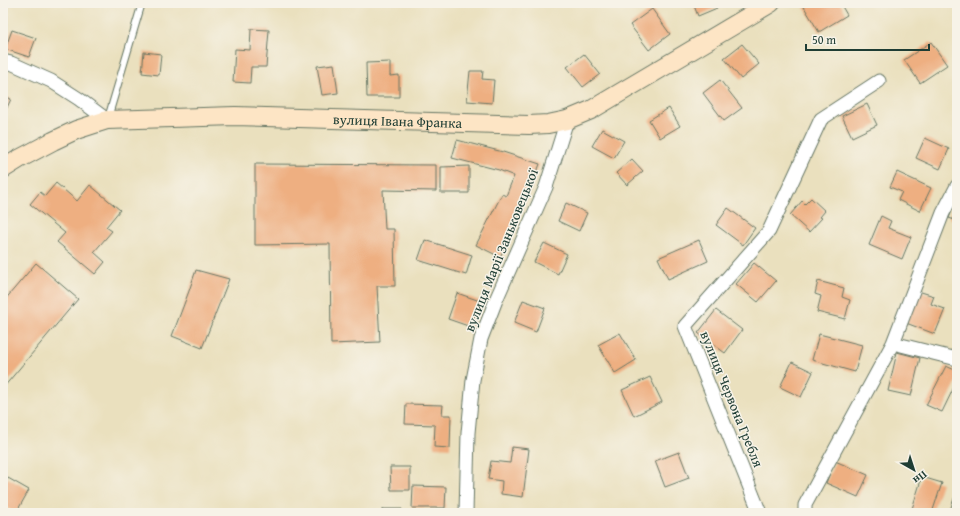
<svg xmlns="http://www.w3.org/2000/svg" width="960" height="516" viewBox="0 0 960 516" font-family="'Gentium Book Plus',serif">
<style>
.building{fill:#eeaf81}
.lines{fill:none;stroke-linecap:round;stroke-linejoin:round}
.service-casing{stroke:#667664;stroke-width:8}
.minor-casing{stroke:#667664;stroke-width:15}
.secondary-casing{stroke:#667664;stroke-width:20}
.service{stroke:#fff;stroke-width:6}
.minor{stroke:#fff;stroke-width:13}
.secondary{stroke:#fde5c5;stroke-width:18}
.labels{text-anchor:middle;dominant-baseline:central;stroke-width:3;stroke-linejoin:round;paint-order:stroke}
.street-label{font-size:14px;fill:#1f3d34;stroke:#f7f3e8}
</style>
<rect width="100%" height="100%" fill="#f7f3e8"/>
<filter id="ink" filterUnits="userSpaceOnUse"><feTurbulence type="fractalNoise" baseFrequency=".025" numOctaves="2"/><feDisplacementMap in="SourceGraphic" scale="8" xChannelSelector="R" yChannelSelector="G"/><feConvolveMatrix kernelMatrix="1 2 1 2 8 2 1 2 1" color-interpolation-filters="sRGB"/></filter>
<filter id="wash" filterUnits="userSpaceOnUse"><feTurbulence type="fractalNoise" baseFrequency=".012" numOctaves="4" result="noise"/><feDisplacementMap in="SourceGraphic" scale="16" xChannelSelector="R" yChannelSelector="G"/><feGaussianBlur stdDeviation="0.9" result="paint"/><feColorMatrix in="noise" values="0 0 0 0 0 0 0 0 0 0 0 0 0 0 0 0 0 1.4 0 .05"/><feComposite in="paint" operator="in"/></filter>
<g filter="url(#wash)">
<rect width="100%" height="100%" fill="#eae0be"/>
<g id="blocks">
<path class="building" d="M 693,3 L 716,3 L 717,8 L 698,16 Z
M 809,3 L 840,3 L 847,15 L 819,32 L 804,7 Z
M 652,9 L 670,34 L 649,50 L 630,25 Z
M 251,29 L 269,30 L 266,67 L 251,67 L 250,83 L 233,82 L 235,49 L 250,50 Z
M 12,30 L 36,38 L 29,57 L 5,49 Z
M 931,42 L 947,65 L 920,83 L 904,60 Z
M 742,44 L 759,64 L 741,79 L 724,58 Z
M 144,52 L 161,54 L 159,75 L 142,73 Z
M 584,54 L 600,74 L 583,87 L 567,67 Z
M 390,62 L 390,76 L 399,75 L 399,97 L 367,97 L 366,63 Z
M 334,64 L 338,93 L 322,95 L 317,66 Z
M 470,71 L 483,71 L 482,79 L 494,80 L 492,103 L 467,101 Z
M 720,80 L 742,108 L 724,121 L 703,93 Z
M 3,95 L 11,99 L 3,116 Z
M 867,104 L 877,125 L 852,137 L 842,116 Z
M 669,108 L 680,126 L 660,138 L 649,120 Z
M 602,129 L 624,141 L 614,158 L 592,146 Z
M 925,138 L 949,149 L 940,169 L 916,158 Z
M 457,140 L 503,152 L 540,164 L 525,203 L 500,257 L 476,245 L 502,194 L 506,196 L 514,176 L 499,170 L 452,158 Z
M 632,159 L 643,171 L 627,185 L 616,173 Z
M 255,164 L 436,165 L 436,191 L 383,190 L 385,229 L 394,229 L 395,286 L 377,286 L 380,342 L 331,344 L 330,244 L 255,245 Z
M 469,166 L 469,193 L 441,193 L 441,167 Z
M 897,172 L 931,188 L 920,211 L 898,200 L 902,192 L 890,187 Z
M 56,183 L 77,201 L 90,185 L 120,210 L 106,227 L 112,231 L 94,252 L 105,262 L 95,274 L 57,242 L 65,233 L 30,204 L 40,192 L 45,196 Z
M 811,198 L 825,211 L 820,217 L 822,218 L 809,232 L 790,215 L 802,201 L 805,204 Z
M 957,199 L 957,221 L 949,218 Z
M 566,203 L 587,213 L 579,231 L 558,221 Z
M 728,208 L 755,228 L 743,245 L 716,225 Z
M 881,216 L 891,221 L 888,228 L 911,237 L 902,259 L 869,245 Z
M 425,240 L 472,255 L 466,275 L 418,260 Z
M 699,240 L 708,261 L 668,279 L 658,258 Z
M 544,243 L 567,254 L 558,274 L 534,262 Z
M 36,263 L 78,299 L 3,388 L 3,302 Z
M 754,263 L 776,281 L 758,302 L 736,284 Z
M 196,270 L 229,279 L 202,348 L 172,336 L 189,291 Z
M 818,281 L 844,288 L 842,297 L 850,300 L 845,319 L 817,312 L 821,296 L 815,294 Z
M 918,291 L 934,296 L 931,304 L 945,309 L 935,334 L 906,323 Z
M 457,293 L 480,301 L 471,327 L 448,319 Z
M 523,300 L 545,308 L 536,332 L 514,323 Z
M 716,310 L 742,330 L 725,353 L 698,333 Z
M 620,333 L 636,360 L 615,373 L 598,345 Z
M 819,334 L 862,345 L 855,372 L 812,360 Z
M 897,352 L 920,358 L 911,396 L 888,391 Z
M 792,362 L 813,372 L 801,397 L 780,387 Z
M 946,366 L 957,371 L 957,381 L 942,412 L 926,405 Z
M 650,377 L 662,402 L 634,416 L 622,390 Z
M 406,404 L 443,405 L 442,415 L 451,415 L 450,448 L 434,447 L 435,425 L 405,424 Z
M 512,447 L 529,449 L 523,497 L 501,494 L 502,481 L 488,479 L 491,461 L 510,463 Z
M 679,452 L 689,478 L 665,487 L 655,461 Z
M 835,461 L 868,475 L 858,497 L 826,483 Z
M 390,467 L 410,467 L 410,490 L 391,490 Z
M 922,477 L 942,483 L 932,513 L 915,513 L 911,512 Z
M 8,478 L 29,490 L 16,513 L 3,506 L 3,485 Z
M 413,486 L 446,487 L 445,508 L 412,508 Z
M 957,490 L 957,513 L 949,513 Z
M 383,509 L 402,509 L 402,513 L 383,513 Z"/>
</g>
</g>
<g filter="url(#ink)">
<use href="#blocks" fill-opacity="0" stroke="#667664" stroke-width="1"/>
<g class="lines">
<g class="service-casing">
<path id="service" d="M 108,118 L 142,3"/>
</g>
<g class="minor-casing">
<path id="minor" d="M 3,61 L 11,63 L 51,81 L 79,99 L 107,120
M 893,343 L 957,359
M 466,513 L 468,433 L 473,380 L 481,339 L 496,300 L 546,187 L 567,120
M 760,513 L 685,326 L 769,231 L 821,119 L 879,81
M 805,513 L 805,505 L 893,343 L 943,213 L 957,186"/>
</g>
<g class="secondary-casing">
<g id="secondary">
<path id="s1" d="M 3,169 L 19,159 L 53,141 L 76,130 L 107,120 L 235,116 L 529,125 L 548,124 L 567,120 L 591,110 L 771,3"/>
</g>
</g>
<use href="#service" class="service"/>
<use href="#minor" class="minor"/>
<use href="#secondary" class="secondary"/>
</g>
</g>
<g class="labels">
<g class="street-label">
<text stroke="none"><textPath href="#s1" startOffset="406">вулиця Івана Франка</textPath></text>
<text transform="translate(501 250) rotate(-68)">вулиця Марії Заньковецької</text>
<text transform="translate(732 399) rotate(68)">вулиця Червона Гребля</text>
</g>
</g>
<rect width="960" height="516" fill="none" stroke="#f7f3e8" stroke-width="16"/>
<g transform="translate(914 470) rotate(141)" stroke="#f7f3e8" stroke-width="3" paint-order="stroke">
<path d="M0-3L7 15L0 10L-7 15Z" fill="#1f3d34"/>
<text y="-6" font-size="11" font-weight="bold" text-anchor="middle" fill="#1f3d34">Пн</text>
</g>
<path d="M806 44v6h123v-6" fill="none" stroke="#1f3d34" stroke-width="2"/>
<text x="812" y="44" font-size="12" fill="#1f3d34" stroke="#f7f3e8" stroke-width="3" paint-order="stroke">50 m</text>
</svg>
